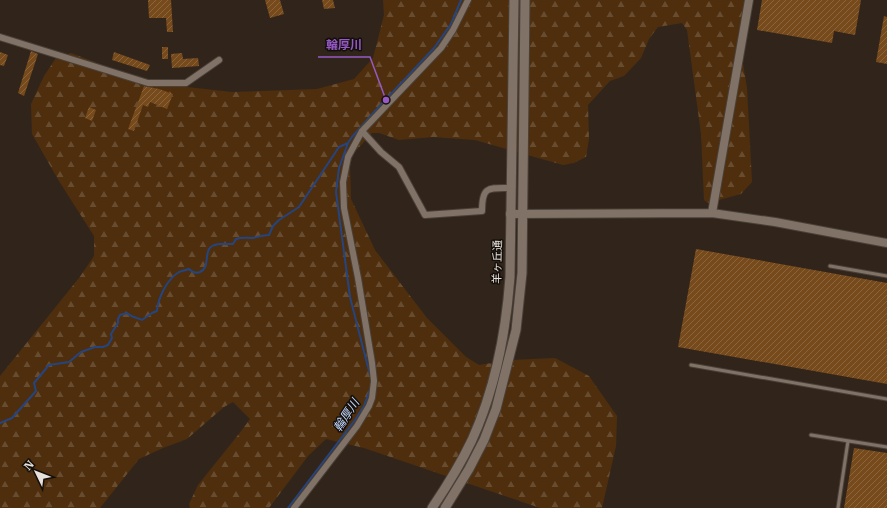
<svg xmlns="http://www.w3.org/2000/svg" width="887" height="508" viewBox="0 0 887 508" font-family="'IBM Plex Serif','Noto Sans JP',serif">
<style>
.forest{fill:url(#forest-firs)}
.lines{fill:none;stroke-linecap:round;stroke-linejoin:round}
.stream{stroke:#244581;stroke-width:2}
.building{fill:url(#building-hatch)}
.service-casing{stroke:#4a4038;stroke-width:5}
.minor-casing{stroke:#4a4038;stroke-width:8}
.tertiary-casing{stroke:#4a4038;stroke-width:10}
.secondary-casing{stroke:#4a4038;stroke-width:11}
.service{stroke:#807266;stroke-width:3}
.minor{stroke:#807266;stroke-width:6}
.tertiary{stroke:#807266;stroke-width:8}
.secondary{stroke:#807266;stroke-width:9}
.labels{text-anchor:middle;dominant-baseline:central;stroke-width:3;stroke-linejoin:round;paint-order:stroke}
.street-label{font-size:11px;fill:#e8e0da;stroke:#140f0b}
.water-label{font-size:12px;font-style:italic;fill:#c4d9fd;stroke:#140f0b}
.leader{fill:none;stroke:#9659c6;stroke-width:1.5}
.callout-dot{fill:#9659c6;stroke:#140f0b;stroke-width:1.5}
.callout-label{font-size:12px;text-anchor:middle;font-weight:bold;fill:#9659c6;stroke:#140f0b;stroke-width:3;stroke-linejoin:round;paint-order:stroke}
</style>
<defs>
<pattern id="forest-firs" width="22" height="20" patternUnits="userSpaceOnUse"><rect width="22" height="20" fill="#4e2e0c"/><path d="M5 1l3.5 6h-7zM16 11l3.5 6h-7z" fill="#684c2f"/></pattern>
<pattern id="building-hatch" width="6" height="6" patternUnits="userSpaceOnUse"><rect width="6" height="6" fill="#774a1c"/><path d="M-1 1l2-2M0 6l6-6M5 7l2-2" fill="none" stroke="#8a643c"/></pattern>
</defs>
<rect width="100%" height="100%" fill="#31251b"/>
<path class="forest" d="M 383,0 L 750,0 L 750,3 L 738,33 L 747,88 L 752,182 L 741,194 L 708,203 L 704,200 L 701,134 L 687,30 L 682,23 L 658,27 L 649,39 L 641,58 L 624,76 L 610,81 L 588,105 L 589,139 L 586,157 L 574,163 L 563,165 L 475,140 L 433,137 L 399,140 L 379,133 L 372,133 L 353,154 L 350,166 L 351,199 L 375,250 L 427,318 L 466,357 L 479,365 L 512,360 L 555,358 L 589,376 L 617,416 L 616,446 L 602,508 L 540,508 L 364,448 L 326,439 L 308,456 L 269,508 L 190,508 L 189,504 L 198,485 L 242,430 L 250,419 L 233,402 L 224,407 L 187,439 L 163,448 L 139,459 L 100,508 L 0,508 L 0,376 L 79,278 L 94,256 L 94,236 L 59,181 L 32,134 L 31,104 L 44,76 L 56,58 L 71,53 L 131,76 L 169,85 L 232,92 L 317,89 L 354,79 L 373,58 L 384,15 Z"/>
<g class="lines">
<path class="stream" d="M 370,375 L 350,297 L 336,192 L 339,168 L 348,143 L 352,137 L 375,111 L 434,48 L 451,24 L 461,0
M 0,423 L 12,418 L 36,391 L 34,383 L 49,365 L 69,362 L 81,352 L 95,347 L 103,347 L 108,345 L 112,338 L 111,334 L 118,323 L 118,319 L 120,315 L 127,313 C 132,318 137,317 142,320 L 152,313 L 157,311 C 158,298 167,279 179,272 C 182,271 186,270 189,269 C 192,272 195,274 200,272 C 209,268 205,257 209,249 C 213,242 226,244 233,244 L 236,239 C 242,237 246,238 253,238 C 258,237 263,235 269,235 L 273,226 L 279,220 L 299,207 L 339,147 L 348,143
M 288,508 L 355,420 L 364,406 L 370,389"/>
</g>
<path class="building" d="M 148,0 L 171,0 L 173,32 L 167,32 L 166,18 L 149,18 Z
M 265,0 L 280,0 L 284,14 L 270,18 Z
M 322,0 L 333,0 L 335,8 L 324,9 Z
M 762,0 L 861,0 L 855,35 L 834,31 L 832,43 L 757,30 Z
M 884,16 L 887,17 L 887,64 L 876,62 Z
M 162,47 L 168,47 L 168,59 L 162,59 Z
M 31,51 L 38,54 L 24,96 L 18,93 Z
M 0,52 L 8,55 L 4,66 L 0,65 Z
M 114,52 L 150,65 L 147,71 L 112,60 Z
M 182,53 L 183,59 L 198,58 L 199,66 L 172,68 L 171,54 Z
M 144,86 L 159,89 L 173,94 L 167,109 L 150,102 L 148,107 L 143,105 L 134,131 L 128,129 Z
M 89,107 L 96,110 L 92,121 L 85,118 Z
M 696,249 L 887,283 L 887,384 L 678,347 Z
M 854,448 L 887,453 L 887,508 L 844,508 Z"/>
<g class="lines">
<g class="service-casing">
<path id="service" d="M 830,266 L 887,276
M 691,365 L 887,399
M 811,435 L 887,447
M 838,508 L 848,441"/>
</g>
<g class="minor-casing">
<path id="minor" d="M 0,37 L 148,83 L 186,83 L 219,60
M 362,131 L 381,152 L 399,167 L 425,215 L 482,211 C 482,186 488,188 510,188
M 294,508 L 357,426 L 369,406 L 372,398 L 374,381 L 372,363 L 358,278 L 344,208 L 343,182 L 348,157 L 362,131 L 441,48 L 453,30 L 468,0"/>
</g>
<g class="tertiary-casing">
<path id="tertiary" d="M 712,213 L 749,0
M 510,214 L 712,213 L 775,222 L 887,243"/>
</g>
<g class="secondary-casing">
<path id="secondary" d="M 432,508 C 447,486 461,463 472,440 C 495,389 506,332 510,277 L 514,0
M 445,508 L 469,469 L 484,440 L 496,409 L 516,330 L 522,273 L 525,0"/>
</g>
<use href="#service" class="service"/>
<use href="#minor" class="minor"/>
<use href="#tertiary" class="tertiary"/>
<use href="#secondary" class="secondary"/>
</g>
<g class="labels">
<g class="street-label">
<text transform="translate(497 262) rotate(-89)">羊ヶ丘通</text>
</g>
<g class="water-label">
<text transform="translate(346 415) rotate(-57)">輪厚川</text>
</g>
</g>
<path class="leader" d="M386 100L370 57H318"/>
<circle class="callout-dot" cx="386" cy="100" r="4"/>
<g class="callout-label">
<text x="344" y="49">輪厚川</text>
</g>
<g transform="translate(36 472) rotate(313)" stroke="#140f0b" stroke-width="3" paint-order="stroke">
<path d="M0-3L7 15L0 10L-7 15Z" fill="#e8e0da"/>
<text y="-6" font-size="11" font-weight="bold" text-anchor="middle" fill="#e8e0da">N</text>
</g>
</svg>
